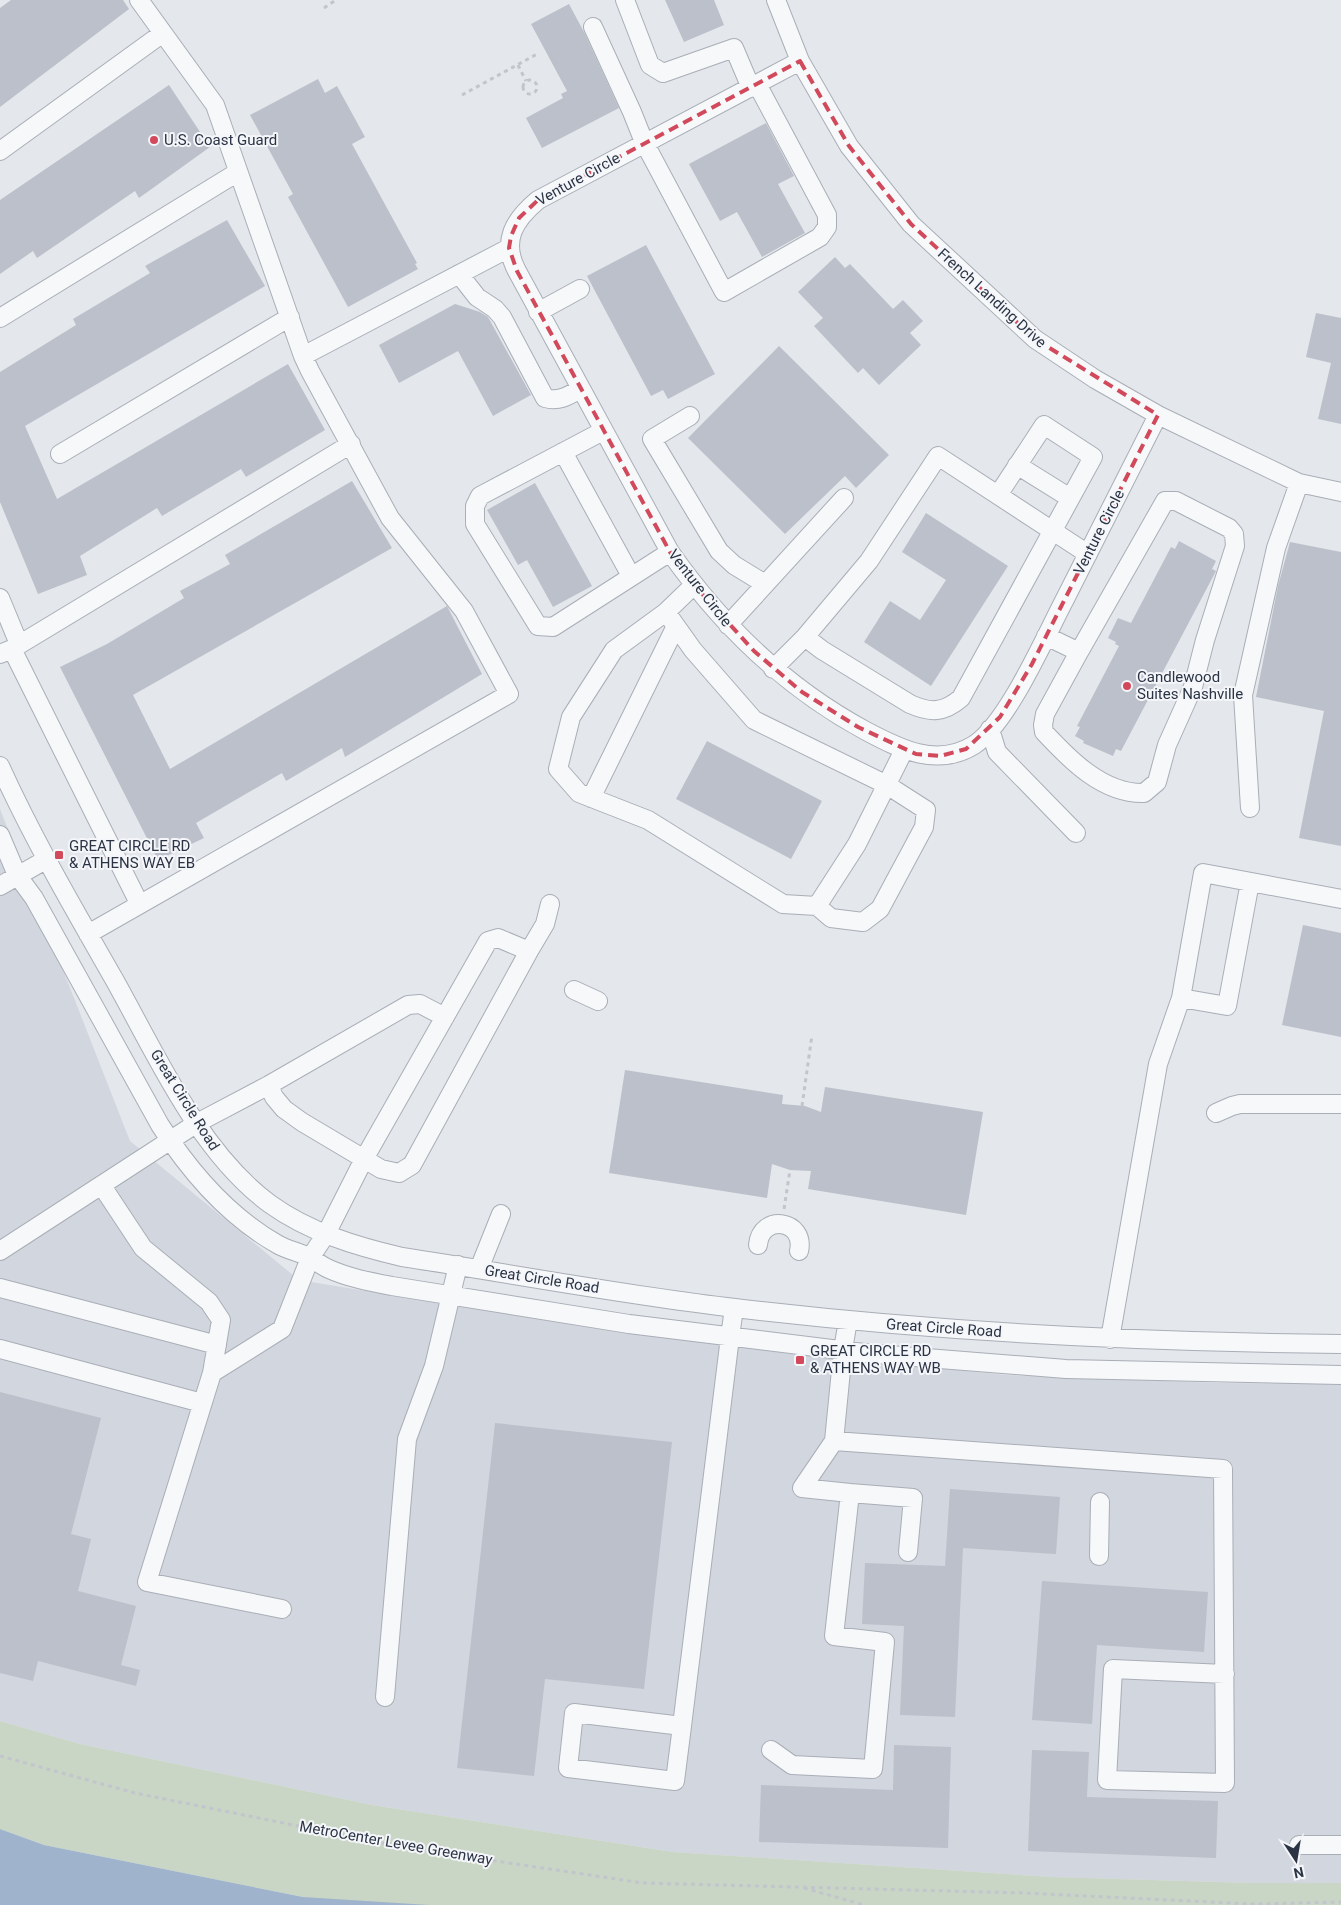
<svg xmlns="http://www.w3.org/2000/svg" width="1341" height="1905" viewBox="0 0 1341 1905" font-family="Roboto,sans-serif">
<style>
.built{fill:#d2d6de}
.green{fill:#c9d6c5}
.water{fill:#9fb4cc}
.building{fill:#bbc0ca}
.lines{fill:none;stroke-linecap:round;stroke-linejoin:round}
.minor-casing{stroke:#a9aeb7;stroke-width:20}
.path{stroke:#c2c5cb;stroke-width:3;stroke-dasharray:4 4;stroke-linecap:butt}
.minor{stroke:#f7f8fa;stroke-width:18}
.marked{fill:none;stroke:#d1495b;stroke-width:4;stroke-dasharray:10 6;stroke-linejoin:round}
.poi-dot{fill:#d1495b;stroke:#f4f6f9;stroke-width:2}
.labels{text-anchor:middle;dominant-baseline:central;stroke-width:4;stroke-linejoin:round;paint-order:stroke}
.poi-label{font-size:15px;fill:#2b3445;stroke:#f4f6f9;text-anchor:start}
.street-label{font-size:15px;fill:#2b3445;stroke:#f4f6f9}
</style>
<rect width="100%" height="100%" fill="#e4e7ec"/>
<path class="built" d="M 0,809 L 130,1141 L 299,1280 L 550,1321 L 791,1354 L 1006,1375 L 1219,1383 L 1341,1384 L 1341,1883 L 1252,1883 L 1052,1877 L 673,1852 L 372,1805 L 80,1744 L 0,1721 Z"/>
<path class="green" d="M 0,1721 L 80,1744 L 372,1805 L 673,1852 L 1052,1877 L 1252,1883 L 1341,1883 L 1341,1905 L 361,1905 L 303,1897 L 44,1845 L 0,1829 Z"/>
<path class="water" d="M 0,1829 L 44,1845 L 303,1897 L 429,1905 L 0,1905 Z"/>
<path class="building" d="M 11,0 L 123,0 L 129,9 L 0,107 L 0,8 Z
M 665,0 L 714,0 L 724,25 L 684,42 Z
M 569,4 L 585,34 L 619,108 L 542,148 L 526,118 L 563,98 L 561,94 L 567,91 L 531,24 Z
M 318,79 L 325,93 L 337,86 L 365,137 L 352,144 L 417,263 L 415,264 L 418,269 L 348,307 L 288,197 L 293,194 L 250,115 Z
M 169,85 L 210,147 L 139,198 L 135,191 L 37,258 L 33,251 L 0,274 L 0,200 Z
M 766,123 L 794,176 L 778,184 L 805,233 L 762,257 L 737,212 L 720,221 L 689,164 Z
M 227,220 L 265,286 L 25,426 L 57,499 L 288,364 L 325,430 L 246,477 L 241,469 L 162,516 L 157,508 L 80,556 L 87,575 L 38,594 L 0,502 L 0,372 L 76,325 L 73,319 L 150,273 L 145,266 Z
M 646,245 L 715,374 L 668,399 L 663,390 L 651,396 L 587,276 Z
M 835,257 L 845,268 L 850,264 L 893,309 L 903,300 L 923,321 L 910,333 L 921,345 L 879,385 L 863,368 L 858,373 L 814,326 L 823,318 L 798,292 Z
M 455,304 L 480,312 L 488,317 L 531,395 L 493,416 L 458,351 L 399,383 L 379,345 Z
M 1316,313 L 1341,318 L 1341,424 L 1318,419 L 1331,363 L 1306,357 Z
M 779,346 L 889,455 L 856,488 L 845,476 L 785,534 L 688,438 Z
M 352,481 L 392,548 L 133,695 L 170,769 L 447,606 L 482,674 L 345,757 L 342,748 L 286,781 L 282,773 L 196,823 L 204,838 L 158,860 L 60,667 L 107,644 L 184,598 L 180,591 L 230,564 L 225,555 Z
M 535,483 L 592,586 L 553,607 L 527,560 L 518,565 L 487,510 Z
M 926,513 L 1008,566 L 931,686 L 864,642 L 890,601 L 920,620 L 946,580 L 902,552 Z
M 1179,541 L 1216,561 L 1212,569 L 1216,571 L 1121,751 L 1116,749 L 1113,756 L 1083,743 L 1084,741 L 1075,736 L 1080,727 L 1077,726 L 1119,646 L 1115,644 L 1116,642 L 1108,638 L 1118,618 L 1131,623 L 1171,547 L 1175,549 Z
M 1290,542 L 1341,552 L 1341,846 L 1299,838 L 1324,711 L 1256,697 L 1278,586 Z
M 707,741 L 822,801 L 791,859 L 676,799 Z
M 1303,925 L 1341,933 L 1341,1037 L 1282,1025 Z
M 625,1070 L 783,1095 L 782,1104 L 805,1106 L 821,1112 L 825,1087 L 983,1112 L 966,1215 L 808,1189 L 811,1171 L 790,1170 L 772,1164 L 767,1198 L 609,1173 Z
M 0,1392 L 101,1418 L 71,1534 L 91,1539 L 78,1591 L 136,1606 L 121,1665 L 140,1670 L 136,1686 L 38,1661 L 33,1681 L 0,1673 Z
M 495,1423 L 672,1442 L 644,1689 L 545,1679 L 534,1776 L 457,1768 Z
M 950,1489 L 1060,1497 L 1056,1554 L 963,1548 L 955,1717 L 900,1715 L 904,1626 L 862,1624 L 865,1563 L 945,1566 Z
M 1042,1581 L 1208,1592 L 1204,1652 L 1097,1645 L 1092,1724 L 1032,1720 Z
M 894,1745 L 951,1747 L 948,1848 L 759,1842 L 761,1785 L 893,1790 Z
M 1032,1750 L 1089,1752 L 1087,1797 L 1218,1801 L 1216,1858 L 1028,1851 Z"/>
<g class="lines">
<g class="minor-casing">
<path id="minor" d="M 139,0 L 215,105 L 303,356 L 509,248
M 625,0 L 650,65 L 663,73 L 734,48 L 751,88
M 776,0 L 800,61 L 849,146 L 911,224 L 1035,339 L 1095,379 L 1158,415 L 1299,483 L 1341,492
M 593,27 L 632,112 L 644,142 L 724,292 L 820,237 L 827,227 L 827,215 L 757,84
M 800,61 L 538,200 C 514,220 501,241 517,271 L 670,552 C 722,626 786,688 866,731 C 900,749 937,768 974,745 C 1008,723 1045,637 1065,599 C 1096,538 1127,476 1158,415
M 0,151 L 163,33
M 459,274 L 477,297 L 495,309 L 502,317 L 545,398 C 559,402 568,396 580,389
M 538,312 L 580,289
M 0,318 L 238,172
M 690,416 L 652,439 L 719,551 L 734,565 L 765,584
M 603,431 L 480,496 L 475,506 L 475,524 L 538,626 L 553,627 L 670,552
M 563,452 L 631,576
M 60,454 L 290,317
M 1017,465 L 1070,498
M 694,585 L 666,612 L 614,650 L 571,717 L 558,769 L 579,793 L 648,820 L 783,904 L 817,906 L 857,844 L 904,750
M 0,598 L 19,644
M 666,612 L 693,650 L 754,720 L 887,785 L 926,810 L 924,827 L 880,909 L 863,922 L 831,918 L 817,906
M 728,625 L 844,498
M 1046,636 L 1079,652 L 1165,501 L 1176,501 L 1229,528 L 1234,534 L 1235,546 L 1205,640 L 1193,687 L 1167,745 L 1157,782 L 1144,793 C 1103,794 1070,760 1044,732 L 1043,725 L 1045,714 L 1079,652
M 805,637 L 822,650 L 910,704 C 930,713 944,713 961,698 L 1093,457 L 1044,425 L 998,495
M 12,649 L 351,444
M 0,654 L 12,649 L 139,903
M 773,669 L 805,637 L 869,561 L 938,456 L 1088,554
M 990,729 L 997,752 L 1076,833
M 0,766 C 33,839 74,909 114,979 C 156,1054 199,1152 270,1204 C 309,1232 355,1246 402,1257 C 513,1274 623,1295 735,1308 C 936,1332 1138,1342 1341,1344
M 591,798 L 676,626
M 1250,808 L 1243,695 L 1276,548 L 1299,483
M 0,835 L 17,875 L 34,898 L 160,1125 C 190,1172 228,1216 277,1244 C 287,1250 299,1252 309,1257 C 316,1261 322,1266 329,1269 C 349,1278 371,1282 392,1286 L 629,1324 L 864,1353 L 1066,1369 L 1341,1375
M 0,886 L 47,859
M 88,934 L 509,694 L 464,611 L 390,518 L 310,371 L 303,356
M 529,951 L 545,924 L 550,904
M 574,990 L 598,1001
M 1181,998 L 1227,1006 L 1250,882
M 1216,1113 L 1232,1106 L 1240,1104 L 1341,1104
M 102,1186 L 143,1248 L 209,1302 L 221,1320 L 212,1373 L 147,1582 L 282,1609
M 758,1245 C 761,1213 806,1220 799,1251
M 0,1251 L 197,1123 L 269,1085
M 479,1269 L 501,1214
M 0,1288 L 217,1345
M 848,1320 L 843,1350 L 834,1441 L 1223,1469 L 1225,1783 L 1107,1780 L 1113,1669 L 1225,1674
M 1110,1339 L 1158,1064 L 1181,998 L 1203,873 L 1341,899
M 0,1349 L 202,1403
M 212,1373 L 282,1329 L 310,1258 L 326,1234 L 364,1159 L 488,941 L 498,938 L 529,951 L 412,1165 L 399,1173 L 381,1169 L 302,1122 L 284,1109 L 274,1097 L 269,1085 L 408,1005 L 420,1004 L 445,1017
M 834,1441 L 802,1488 L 850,1493
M 1099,1556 L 1100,1502
M 385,1697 L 407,1439 L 434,1366 L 458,1265
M 682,1726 L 574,1713 L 568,1768 L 675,1781 L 682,1726 L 730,1337 L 734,1308
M 771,1750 L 792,1765 L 873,1769 L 885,1642 L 834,1636 L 850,1493 L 913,1498 L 908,1552
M 1299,1845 L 1341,1845"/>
</g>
<path class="path" d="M 324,8 L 336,0
M 518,65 L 526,81
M523 87a7 7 0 1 1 14 0a7 7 0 1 1-14 0Z
M 462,95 L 539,53
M 802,1106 L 812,1035
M 784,1209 L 790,1170
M 0,1756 L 135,1793 L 402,1847 L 643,1883 L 1024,1893 L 1252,1904 L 1341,1902
M 804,1888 L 864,1905"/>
<use href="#minor" class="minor"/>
</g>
<path class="marked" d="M 800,61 L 849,146 L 911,224 L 1035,339 L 1158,415 L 1032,664 L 1000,717 L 966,749 L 940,756 L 916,754 L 858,727 L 802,692 L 754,651 L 694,585 L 670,552 L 517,271 L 509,248 L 511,236 L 519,218 L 538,200 Z"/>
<g class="poi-dot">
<circle cx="154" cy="140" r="5"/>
<circle cx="1127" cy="686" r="5"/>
<rect x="54" y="850" width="10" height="10" rx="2.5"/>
<rect x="795" y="1355" width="10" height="10" rx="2.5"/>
</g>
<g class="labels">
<g class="poi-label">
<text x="164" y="140">U.S. Coast Guard</text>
<text x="1137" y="677">Candlewood<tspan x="1137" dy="17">Suites Nashville</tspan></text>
<text x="69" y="846">GREAT CIRCLE RD<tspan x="69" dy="17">&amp; ATHENS WAY EB</tspan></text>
<text x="810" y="1351">GREAT CIRCLE RD<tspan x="810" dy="17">&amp; ATHENS WAY WB</tspan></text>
</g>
<g class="street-label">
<text transform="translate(578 179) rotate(-29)">Venture Circle</text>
<text transform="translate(992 298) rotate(42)">French Landing Drive</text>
<text transform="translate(1099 532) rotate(-63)">Venture Circle</text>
<text transform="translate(700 588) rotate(52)">Venture Circle</text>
<text transform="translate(185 1100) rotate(58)">Great Circle Road</text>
<text transform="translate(542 1279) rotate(9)">Great Circle Road</text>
<text transform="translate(944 1328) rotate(4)">Great Circle Road</text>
<text transform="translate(396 1843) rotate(10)">MetroCenter Levee Greenway</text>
</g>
</g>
<g transform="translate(1296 1860) rotate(168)" stroke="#f4f6f9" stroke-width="4" paint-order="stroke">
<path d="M0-4L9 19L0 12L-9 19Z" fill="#2b3445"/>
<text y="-8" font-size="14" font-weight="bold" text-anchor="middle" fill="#2b3445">N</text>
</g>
</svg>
